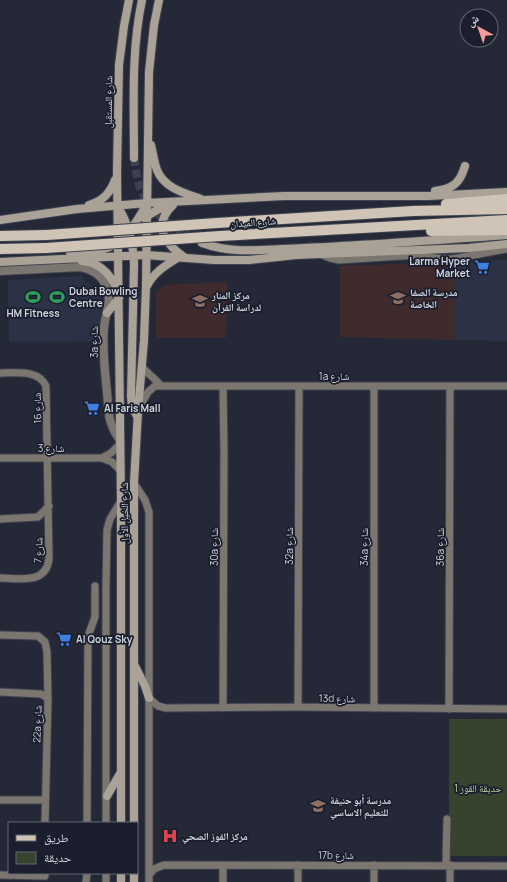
<svg xmlns="http://www.w3.org/2000/svg" width="507" height="882" viewBox="0 0 507 882" font-family="Manrope,'Noto Naskh Arabic',sans-serif">
<style>
.built{fill:#2c3246}
.education{fill:#3f2b2d}
.green{fill:#38432e}
.lines{fill:none;stroke-linecap:round;stroke-linejoin:round}
.secondary-tunnel{stroke:#3e4250;stroke-width:8;stroke-dasharray:8 4;stroke-linecap:butt}
.minor-casing{stroke:#404451;stroke-width:9}
.tertiary-casing{stroke:#404451;stroke-width:10}
.secondary-casing{stroke:#404451;stroke-width:10}
.primary-casing{stroke:#404451;stroke-width:12}
.minor{stroke:#7c7670;stroke-width:7}
.tertiary{stroke:#7c7670;stroke-width:8}
.secondary{stroke:#aba297;stroke-width:8}
.primary{stroke:#cfc4b6;stroke-width:10}
.primary-bridge-casing{stroke:#404451;stroke-width:12;stroke-linecap:butt}
.primary-bridge{stroke:#cfc4b6;stroke-width:10}
.labels{text-anchor:middle;dominant-baseline:central;stroke-width:3.5;stroke-linejoin:round;paint-order:stroke}
.street-label{font-size:10px;fill:#cfd3dc;stroke:#1b1f2d}
.poi-label{font-size:10px;font-weight:bold;fill:#cfd3dc;stroke:#1b1f2d;text-anchor:start}
.park-label{font-size:10px;fill:#b9d5a0;stroke:#1b1f2d}
</style>
<rect width="100%" height="100%" fill="#252937"/>
<path class="built" d="M 507,260 L 507,341 L 455,340 L 455,262 Z
M 81,276 L 101,297 L 101,341 L 9,342 L 8,280 Z"/>
<path class="education" d="M 455,262 L 455,340 L 340,337 L 340,266 Z
M 227,282 L 226,338 L 156,338 L 156,294 L 164,285 Z"/>
<path class="green" d="M 449,719 L 507,719 L 507,856 L 449,856 Z"/>
<g class="lines">
<path class="secondary-tunnel" d="M 134,158 C 136,170 137,183 143,194 C 153,215 173,227 193,238"/>
<g class="minor-casing">
<path id="minor" d="M 322,255 L 330,258 L 339,260 L 417,255 L 442,259 L 453,259 L 495,251 L 507,249
M 142,367 C 148,374 156,379 161,386
M 0,373 C 16,373 38,369 46,386 L 49,559 C 46,585 19,578 0,578
M 223,386 L 224,452 L 223,708
M 139,408 L 148,392 L 155,386 L 507,386
M 0,458 L 102,458 L 112,462 L 120,470
M 102,458 L 111,453 L 119,445
M 134,483 L 145,500 L 149,512 L 149,882
M 0,519 L 38,517 L 49,506
M 0,635 L 38,636 L 45,642 L 47,652 L 48,700 L 45,823
M 0,692 L 41,694 L 46,697 L 48,700
M 149,698 L 158,706 L 166,708 L 298,707 L 507,709
M 298,707 L 299,386
M 374,708 L 374,386
M 449,709 L 450,386
M 0,800 L 45,800
M 87,823 L 88,636 L 95,617 L 95,586
M 106,823 L 106,586 L 107,530 L 110,519 L 121,501
M 446,865 L 447,819
M 106,873 L 106,882
M 0,875 L 45,876
M 149,875 L 154,869 L 164,865 L 507,866
M 86,882 L 87,873
M 223,882 L 223,865
M 298,882 L 298,865
M 374,882 L 374,865
M 450,882 L 450,865"/>
</g>
<g class="tertiary-casing">
<path id="tertiary" d="M 0,271 L 80,267 C 92,269 103,276 107,289 C 112,302 105,314 104,328 C 102,349 105,371 107,392 C 108,401 108,411 110,420 C 112,427 115,433 119,439"/>
</g>
<g class="secondary-casing">
<path id="secondary" d="M 151,145 C 153,153 154,162 157,170 C 164,188 184,193 201,199
M 134,158 C 134,105 131,52 142,0
M 435,191 C 453,189 460,183 465,166
M 89,205 C 103,201 110,193 115,180
M 173,205 C 152,225 164,243 184,257
M 119,208 C 129,226 134,244 134,266 L 131,396 L 132,407 L 137,416
M 144,218 L 157,210 L 171,205
M 0,220 L 77,209 L 147,203 L 284,196 L 428,196 L 507,192
M 202,243 C 234,255 270,249 304,248 C 372,245 439,240 507,235
M 70,253 C 81,252 94,253 104,249 C 123,244 137,222 146,205
M 82,261 C 99,262 110,274 117,289
M 0,262 L 146,255 L 214,260 L 249,260 L 296,255 L 469,248 L 507,244
M 147,286 C 154,272 166,265 179,257
M 107,313 L 119,298
M 135,666 L 145,686 L 149,698
M 107,796 L 121,772
M 121,823 L 121,501 L 117,173 L 119,65 L 124,26 L 129,0
M 134,823 L 134,483 L 138,411 L 144,340 L 146,286 L 149,72 L 154,25 L 159,0
M 134,873 L 134,882
M 121,882 L 121,873"/>
</g>
<g class="primary-casing">
<path id="primary" d="M 446,204 L 507,199
M 217,223 L 413,211 L 507,209
M 431,231 L 507,230
M 0,236 L 47,235
M 220,236 L 507,220
M 0,249 L 46,248"/>
</g>
<use href="#minor" class="minor"/>
<use href="#tertiary" class="tertiary"/>
<use href="#secondary" class="secondary"/>
<use href="#primary" class="primary"/>
<g class="primary-bridge-casing">
<path id="primary-bridge" d="M 47,235 L 217,223
M 46,248 L 220,236"/>
</g>
<use href="#primary-bridge" class="primary-bridge"/>
</g>
<defs>
<g id="supermarket-bare" transform="scale(1.2)"><path d="M-6-5.5h2.5l.6 2H6L4.5 2H-2.5L-4.4-4H-6ZM-1.5 3.2a1.3 1.3 0 1 0 .1 0ZM3 3.2a1.3 1.3 0 1 0 .1 0Z" fill="#3f7fe0" stroke="#1b1f2d" stroke-width="2.5" paint-order="stroke"/></g>
<g id="stadium-bare" transform="scale(1.2)"><path d="M0-5a6.5 5 0 1 0 0 10a6.5 5 0 1 0 0-10ZM-3.5-1.8h7v3.6h-7Z" fill="#2e9e5b" stroke="#1b1f2d" stroke-width="2.5" paint-order="stroke"/></g>
<g id="school-bare" transform="scale(1.2)"><path d="M0-5L7-2L0 1L-7-2ZM-4 1L0 2.5L4 1V4Q0 6-4 4Z" fill="#8d6e63" stroke="#1b1f2d" stroke-width="2.5" paint-order="stroke"/></g>
<g id="hospital-bare" transform="scale(1.2)"><path d="M-5-5h3v3.5h4V-5h3V5h-3V1.5h-4V5h-3Z" fill="#e0444e" stroke="#1b1f2d" stroke-width="2.5" paint-order="stroke"/></g>
</defs>
<g fill-rule="evenodd">
<use href="#supermarket-bare" x="482" y="267"/>
<use href="#stadium-bare" x="33" y="297"/>
<use href="#stadium-bare" x="57" y="297"/>
<use href="#school-bare" x="398" y="298"/>
<use href="#school-bare" x="200" y="301"/>
<use href="#supermarket-bare" x="92" y="408"/>
<use href="#supermarket-bare" x="64" y="639"/>
<use href="#school-bare" x="318" y="806"/>
<use href="#hospital-bare" x="170" y="836"/>
</g>
<g class="labels">
<g class="street-label">
<text transform="translate(108 102) rotate(-89)">شارع المستقبل</text>
<text transform="translate(253 222) rotate(-4)">شارع الميدان</text>
<text transform="translate(94 342) rotate(-90)">3a شارع</text>
<text x="334" y="376">1a شارع</text>
<text transform="translate(37 408) rotate(-91)">شارع 16</text>
<text x="51" y="448">شارع 3</text>
<text transform="translate(124 513) rotate(-90)">شارع الخيل الأول</text>
<text transform="translate(289 546) rotate(-90)">32a شارع</text>
<text transform="translate(214 547) rotate(-90)">30a شارع</text>
<text transform="translate(364 547) rotate(-90)">34a شارع</text>
<text transform="translate(440 547) rotate(-90)">36a شارع</text>
<text transform="translate(38 550) rotate(-87)">شارع 7</text>
<text transform="translate(337 698) rotate(1)">13d شارع</text>
<text transform="translate(37 724) rotate(-88)">22a شارع</text>
<text x="336" y="855">17b شارع</text>
</g>
<g class="poi-label">
<text x="470" y="261" text-anchor="end">Larma Hyper<tspan x="470" dy="12">Market</tspan></text>
<text x="69" y="291">Dubai Bowling<tspan x="69" dy="12">Centre</tspan></text>
<text x="410" y="292">مدرسة الصفا<tspan x="410" dy="12">الخاصة</tspan></text>
<text x="212" y="295">مركز المنار<tspan x="212" dy="12">لدراسة القرآن</tspan></text>
<text x="33" y="313" text-anchor="middle">HM Fitness</text>
<text x="104" y="408">Al Faris Mall</text>
<text x="76" y="639">Al Qouz Sky</text>
<text x="330" y="800">مدرسة أبو حنيفة<tspan x="330" dy="12">للتعليم الاساسي</tspan></text>
<text x="182" y="836">مركز القوز الصحي</text>
</g>
<g class="park-label">
<text x="478" y="788">حديقة القوز 1</text>
</g>
</g>
<rect x="8" y="822" width="130" height="52" fill="#1b1f2d" stroke="#636773"/>
<rect x="16" y="835" width="20" height="6" fill="#cfc4b6" stroke="#636773"/>
<text x="44" y="842" font-size="12" fill="#cfd3dc">طريق</text>
<rect x="16" y="852" width="20" height="12" fill="#38432e" stroke="#636773"/>
<text x="44" y="862" font-size="12" fill="#cfd3dc">حديقة</text>
<g transform="translate(479 28) rotate(320)"><circle r="19" fill="#1b1f2d" stroke="#636773"/>
<path d="M0-3L7 15L0 10L-7 15Z" fill="#f59b98"/>
<text y="-6" font-size="11" font-weight="bold" text-anchor="middle" fill="#cfd3dc">ش</text>
</g>
</svg>
